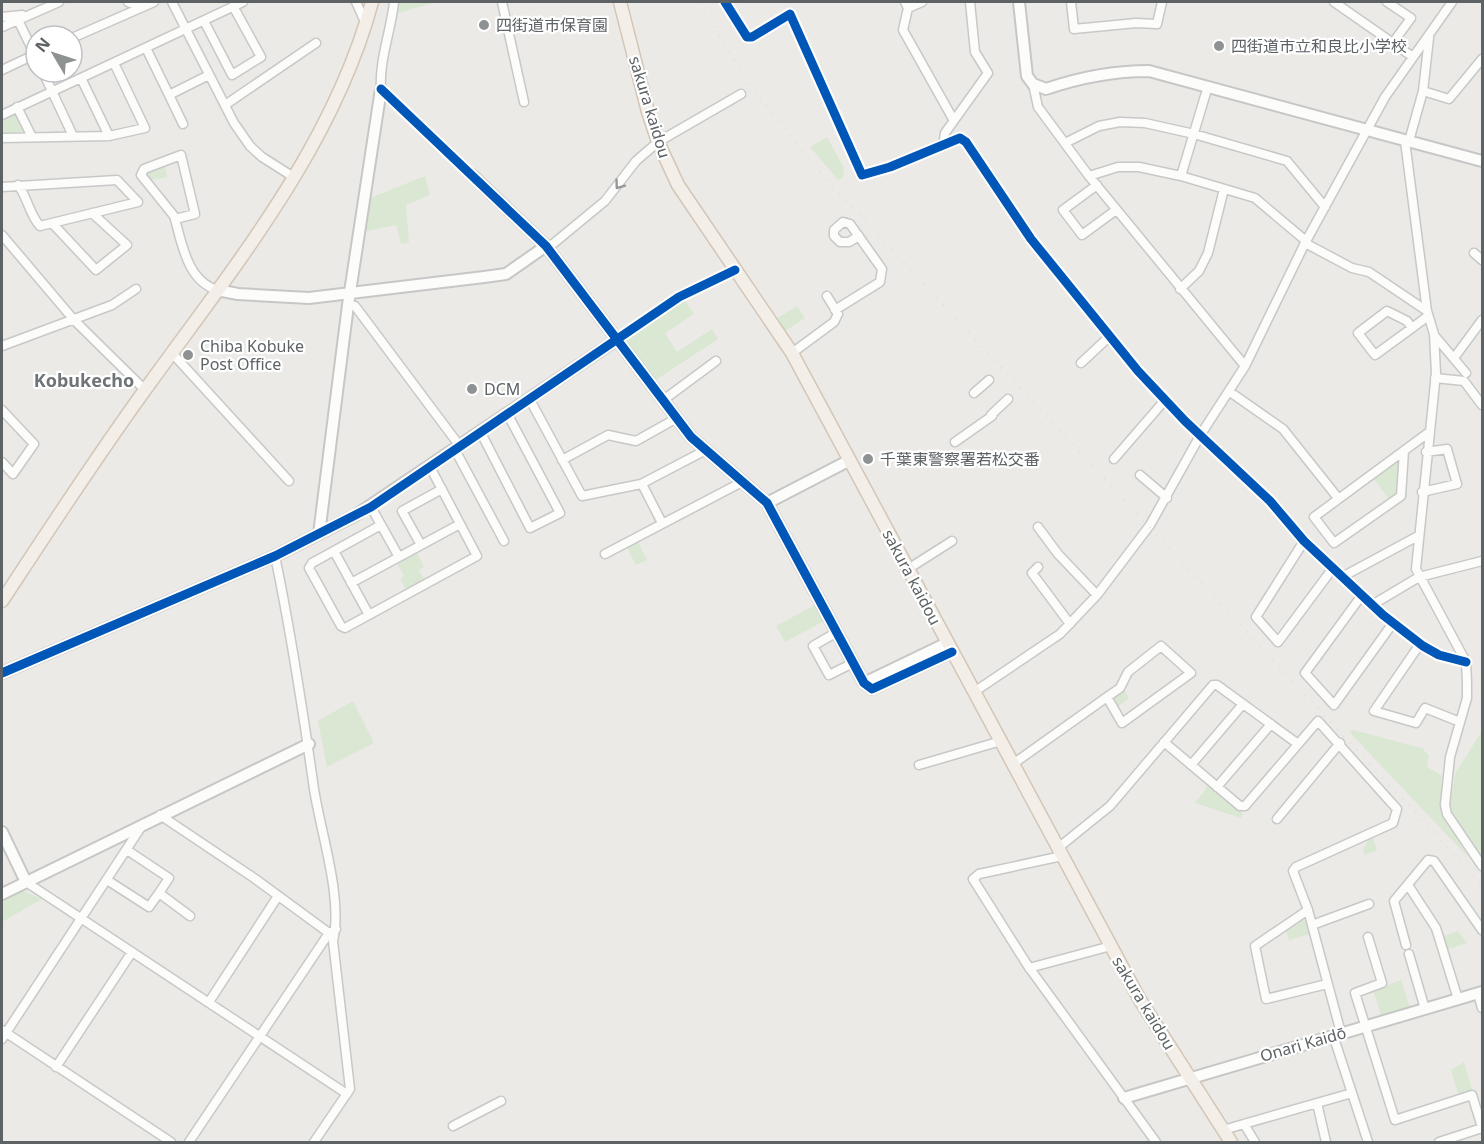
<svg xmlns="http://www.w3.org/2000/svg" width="1484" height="1144" viewBox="0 0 1484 1144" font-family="'Noto Sans','Noto Sans JP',sans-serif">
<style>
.green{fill:#d9e7d3}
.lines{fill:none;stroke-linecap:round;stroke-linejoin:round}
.street-casing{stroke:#c8c8c8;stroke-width:11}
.secondary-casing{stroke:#c6c7c6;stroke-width:14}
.primary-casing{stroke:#d3c6b6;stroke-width:15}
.street{stroke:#fcfcfb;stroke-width:8}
.secondary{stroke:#fcfcfb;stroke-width:10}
.primary{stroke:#f3efe8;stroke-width:12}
.rail{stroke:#e3e2e2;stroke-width:2;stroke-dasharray:1.5 8;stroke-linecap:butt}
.cycleway-casing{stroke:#fff;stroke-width:13}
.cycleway{stroke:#0057b8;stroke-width:9}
.oneway{stroke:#95989a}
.poi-dot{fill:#8f9292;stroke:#fff;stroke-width:2}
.labels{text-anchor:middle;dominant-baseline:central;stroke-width:4.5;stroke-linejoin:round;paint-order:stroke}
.poi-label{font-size:16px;fill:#5d6265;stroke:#fff;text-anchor:start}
.street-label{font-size:16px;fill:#5d6265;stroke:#fff}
.neighbourhood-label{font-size:18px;font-weight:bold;fill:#6e7477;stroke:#fff}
</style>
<rect width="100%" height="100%" fill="#eceae7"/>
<path class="green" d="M 398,2 L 437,2 L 398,13 Z
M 16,110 L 29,135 L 4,136 L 2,117 Z
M 827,137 L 844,168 L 843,177 L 838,180 L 810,147 Z
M 165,166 L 167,177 L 148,181 L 145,178 L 146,172 Z
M 425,176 L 430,195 L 406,205 L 409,242 L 401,244 L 396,225 L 366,231 L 370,198 Z
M 683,298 L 694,314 L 665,333 L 677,352 L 712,329 L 718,339 L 654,381 L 623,338 Z
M 797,306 L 805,318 L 782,333 L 774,320 Z
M 1398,461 L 1402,466 L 1399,493 L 1391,502 L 1374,479 Z
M 637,540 L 647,560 L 636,565 L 626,546 Z
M 417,553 L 424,567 L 419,570 L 425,581 L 407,592 L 400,579 L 404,576 L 397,564 Z
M 815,605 L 824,621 L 785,642 L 776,626 Z
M 1123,688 L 1129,698 L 1116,708 L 1112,696 Z
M 353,701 L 374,743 L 327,767 L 318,721 Z
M 1353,730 L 1422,748 L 1429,756 L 1427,767 L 1442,776 L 1440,809 L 1468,857 L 1353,736 L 1350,732 Z
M 1482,731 L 1482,861 L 1449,813 L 1455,774 Z
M 1208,786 L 1243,814 L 1241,818 L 1195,803 Z
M 1373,838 L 1377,850 L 1365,855 L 1363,850 L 1368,840 Z
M 19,889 L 42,899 L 2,922 L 2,898 Z
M 1303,920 L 1307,923 L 1310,934 L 1289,940 L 1286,932 Z
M 1458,931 L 1467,943 L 1445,950 L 1441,937 Z
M 1401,980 L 1410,1007 L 1381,1015 L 1373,990 Z
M 1464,1062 L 1473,1093 L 1459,1097 L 1451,1070 Z"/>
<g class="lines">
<g class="street-casing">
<path id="street" d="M 128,2 L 141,7
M 172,2 L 234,123 L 250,146 L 262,157 L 295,178
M 356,2 L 366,24
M 394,2 C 391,31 379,60 381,89 L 472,175
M 502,2 L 524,102
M 725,2 L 747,37 L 752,37 L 790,14 L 862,175 L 890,167 L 960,138 L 966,142 L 1031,239 L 1138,371 L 1185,421 L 1270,501 L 1304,541 L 1383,615 L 1423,646 L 1439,655 L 1466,662
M 905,2 L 908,8 L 922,2
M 1071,2 L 1074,29 L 1136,23 L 1157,24 L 1162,2
M 1334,2 L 1413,57
M 1387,2 L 1411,18 L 1392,44
M 908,8 L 903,30 L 953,119
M 16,16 L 36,57
M 2,17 L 22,15
M 204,21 L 232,75 L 261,57 L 233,6
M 2,27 L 59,2
M 72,38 L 154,2
M 146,48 L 169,95 L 209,75
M 2,70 L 36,54
M 43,72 L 73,136
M 81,78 L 109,136
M 1033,84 L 1038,107 L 1089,176 L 1245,366
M 1423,91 L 1429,38
M 169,95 L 183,124
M 225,105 L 316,43
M 17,107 L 32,137
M 2,115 L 243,2
M 2,138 L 109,136 L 145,128 L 114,63
M 1405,141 L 1427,311 L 1434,334 L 1436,373 L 1416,569 L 1466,662 L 1467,682 L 1467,698 L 1450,757 L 1445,805 L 1447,814 L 1482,866
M 1409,141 L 1423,91 L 1449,99 L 1482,59
M 1065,143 L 1099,126 L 1120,122 L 1145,123 L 1194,134 L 1287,161 L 1325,207
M 943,146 L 945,133 L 988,73 L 975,52 L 970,2
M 1089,176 L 1118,167 L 1139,167 L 1181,176 L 1255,198 L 1306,241
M 1181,176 L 1208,86
M 1097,185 L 1063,210 L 1082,235 L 1116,210
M 2,187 L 117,180 L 138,202 L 40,226 C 29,214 28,198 18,185
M 175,219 L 195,214 L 181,155 L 144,169 L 141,175 L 174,216 L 175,219 C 182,245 188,281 217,290
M 52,223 L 96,270 L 127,245 L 92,213
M 2,235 L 74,320 L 145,390
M 1305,243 L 1352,268 L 1369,272 L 1427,311
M 548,248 L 605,201 L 636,161 L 658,142 L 741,94
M 1474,253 L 1482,260
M 1180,289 L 1199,271 L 1208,253 L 1224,189
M 348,305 L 355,306 L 459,445
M 835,310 L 880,282 L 882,269 L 850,224 L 843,222 L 834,230 L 834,236 L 840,242 L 849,242 L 859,236
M 1412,328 L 1375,355 L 1358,333 L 1387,311 L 1407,321 L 1412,328 L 1428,316
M 1434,335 L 1466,373
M 618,339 L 679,297 L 735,270
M 2,346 L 112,305 L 136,289
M 172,353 L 289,481
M 792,353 L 834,322 L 838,314 L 827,296
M 1454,358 L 1482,320
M 1081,363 L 1110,336
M 1435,378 L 1464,381 L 1482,405
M 1230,392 L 1283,429 L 1338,498
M 974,393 L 989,380
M 529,398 L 582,496 L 641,484 L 704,451
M 662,401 L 716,361
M 2,410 L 34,444 L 13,474 L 2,462
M 991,415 L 1008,399
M 480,431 L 530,528 L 560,513 L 507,413
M 955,442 L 992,416
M 454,448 L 504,541
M 1404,451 L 1401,496 L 1334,543 L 1314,517 L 1428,433
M 1114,459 L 1165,400
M 562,460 L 608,435 L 636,441 L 677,418
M 1140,475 L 1167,498
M 642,484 L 662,523
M 1422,492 L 1457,484 L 1447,449 L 1426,452
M 371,507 L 399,557
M 381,525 L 312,563 L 309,568 L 341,626 L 345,628 L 477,556 L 429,465
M 1038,527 L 1058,554 L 1097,595
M 1304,541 L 1256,617 L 1278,642 L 1333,568
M 421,545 L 402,511 L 442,489
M 334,551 L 369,615
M 605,554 L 742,482
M 275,556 C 291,633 303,711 314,789 C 321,834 343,898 333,941 L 350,1089 L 314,1142
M 1038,567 L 1032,573 L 1070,624
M 908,569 L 952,541
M 1342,577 L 1418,536
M 351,583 L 460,524
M 1362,595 L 1305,673 L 1334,705 L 1393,623
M 1372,605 L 1419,577 L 1482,561
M 837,632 L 813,646 L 829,675 L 853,663
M 1420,644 L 1374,711 L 1416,723 L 1425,708 L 1460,722
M 974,692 L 1060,634 L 1097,595 L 1150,525 L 1201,434 L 1245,366 L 1305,243 L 1385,97 L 1452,2
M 1164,742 L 1240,806 L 1245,806 L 1318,721 L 1397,809 L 1393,823 L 1296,867 L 1293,871 L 1308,910 L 1341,1033
M 1013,764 L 1107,697 L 1120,688 L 1128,672 L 1161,646 L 1191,673 L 1122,723 L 1107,697
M 919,765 L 1001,741
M 1191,765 L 1243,704
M 1217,787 L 1271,724
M 160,815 L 254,878 L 329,933
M 1277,819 L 1340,743
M 1058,848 L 1110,806 L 1213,685 L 1217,685 L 1298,744
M 127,850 L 169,878 L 159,893 L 190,916
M 1062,856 L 979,874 L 973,879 L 1028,966 L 1156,1142
M 107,880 L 149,907 L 159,893
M 26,882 L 347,1094
M 1408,885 L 1436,928 L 1458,999
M 1308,910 L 1255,946 L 1266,999 L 1327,984
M 1312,925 L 1369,904
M 1368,937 L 1382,983 L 1355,993 L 1395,1120 L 1472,1095 L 1482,1127
M 1406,945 L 1394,901 L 1428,860 L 1434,861 L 1482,930
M 1409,954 L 1425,1009
M 1029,968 L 1111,946
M 1478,994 L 1482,1008
M 209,1002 L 278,896
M 2,1030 L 171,1142
M 1333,1035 L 1368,1142
M 2,1039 L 143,824
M 56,1067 L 132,952
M 1317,1103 L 1326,1142
M 1244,1124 L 1255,1142
M 453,1126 L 501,1101
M 1223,1130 L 1352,1093
M 189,1142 L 329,933 L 336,929
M 1439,1142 L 1482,1128"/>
</g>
<g class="secondary-casing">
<path id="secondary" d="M 1019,2 L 1027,76 L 1033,84 L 1046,89 C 1081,77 1112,71 1149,71 L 1482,161
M 472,175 L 546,246 L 691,437 L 767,503 L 864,683 L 872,689 L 952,652
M 217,290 L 238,294 L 309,298 L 484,277 L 506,274 L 546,246
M 767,503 L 850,460
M 319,534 L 348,305 L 381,89
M 2,673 L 275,556 L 356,515 L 618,339
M 864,683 L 947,643
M 2,832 L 26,882
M 2,894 L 309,744
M 1124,1098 L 1482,992"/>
</g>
<g class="primary-casing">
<path id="primary" d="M 620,2 L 648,112 L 658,142 L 678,185 L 792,353 L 1140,1000 L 1231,1142
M 2,601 C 50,528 98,454 150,383 C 236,264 333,146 372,2"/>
</g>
<use href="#street" class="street"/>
<use href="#secondary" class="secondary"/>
<use href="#primary" class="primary"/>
<path class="rail" d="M 699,2 L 748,82 L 814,166 L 1482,885"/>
<g class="cycleway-casing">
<path id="cycleway" d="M 725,2 L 747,37 L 752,37 L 790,14 L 862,175 L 890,167 L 960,138 L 966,142 L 1031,239 L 1138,371 L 1185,421 L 1270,501 L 1304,541 L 1383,615 L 1423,646 L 1439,655 L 1466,662
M 381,89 L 546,246 L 691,437 L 767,503 L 864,683 L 872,689 L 952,652
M 2,673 L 275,556 L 371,507 L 679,297 L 735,270"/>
</g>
<use href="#cycleway" class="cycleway"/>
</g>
<defs><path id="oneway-chevron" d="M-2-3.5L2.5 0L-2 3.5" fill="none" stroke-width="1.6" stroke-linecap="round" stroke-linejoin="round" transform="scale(1.5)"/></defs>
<use class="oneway" href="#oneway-chevron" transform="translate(619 185) rotate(126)"/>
<g class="poi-dot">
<circle cx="484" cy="25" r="6"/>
<circle cx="1219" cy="46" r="6"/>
<circle cx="188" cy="355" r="6"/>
<circle cx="472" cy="389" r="6"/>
<circle cx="868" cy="459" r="6"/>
</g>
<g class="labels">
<g class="poi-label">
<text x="496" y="25">四街道市保育園</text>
<text x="1231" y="46">四街道市立和良比小学校</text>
<text x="200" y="346">Chiba Kobuke<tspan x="200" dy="18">Post Office</tspan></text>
<text x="484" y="389">DCM</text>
<text x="880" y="459">千葉東警察署若松交番</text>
</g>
<g class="street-label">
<text transform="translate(650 107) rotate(73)">sakura kaidou</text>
<text transform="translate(912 577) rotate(62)">sakura kaidou</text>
<text transform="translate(1144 1003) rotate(59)">sakura kaidou</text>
<text transform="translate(1303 1044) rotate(-16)">Onari Kaidō</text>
</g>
<g class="neighbourhood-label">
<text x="84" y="380">Kobukecho</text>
</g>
</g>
<rect width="1484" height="1144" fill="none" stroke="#5d6265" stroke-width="6"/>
<g transform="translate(54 54) rotate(309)"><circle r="28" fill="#ffffff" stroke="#bec0c1" stroke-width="1.5"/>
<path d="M0-4.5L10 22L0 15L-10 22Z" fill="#8f9292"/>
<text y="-9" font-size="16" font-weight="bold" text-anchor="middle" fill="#5d6265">N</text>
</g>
</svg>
